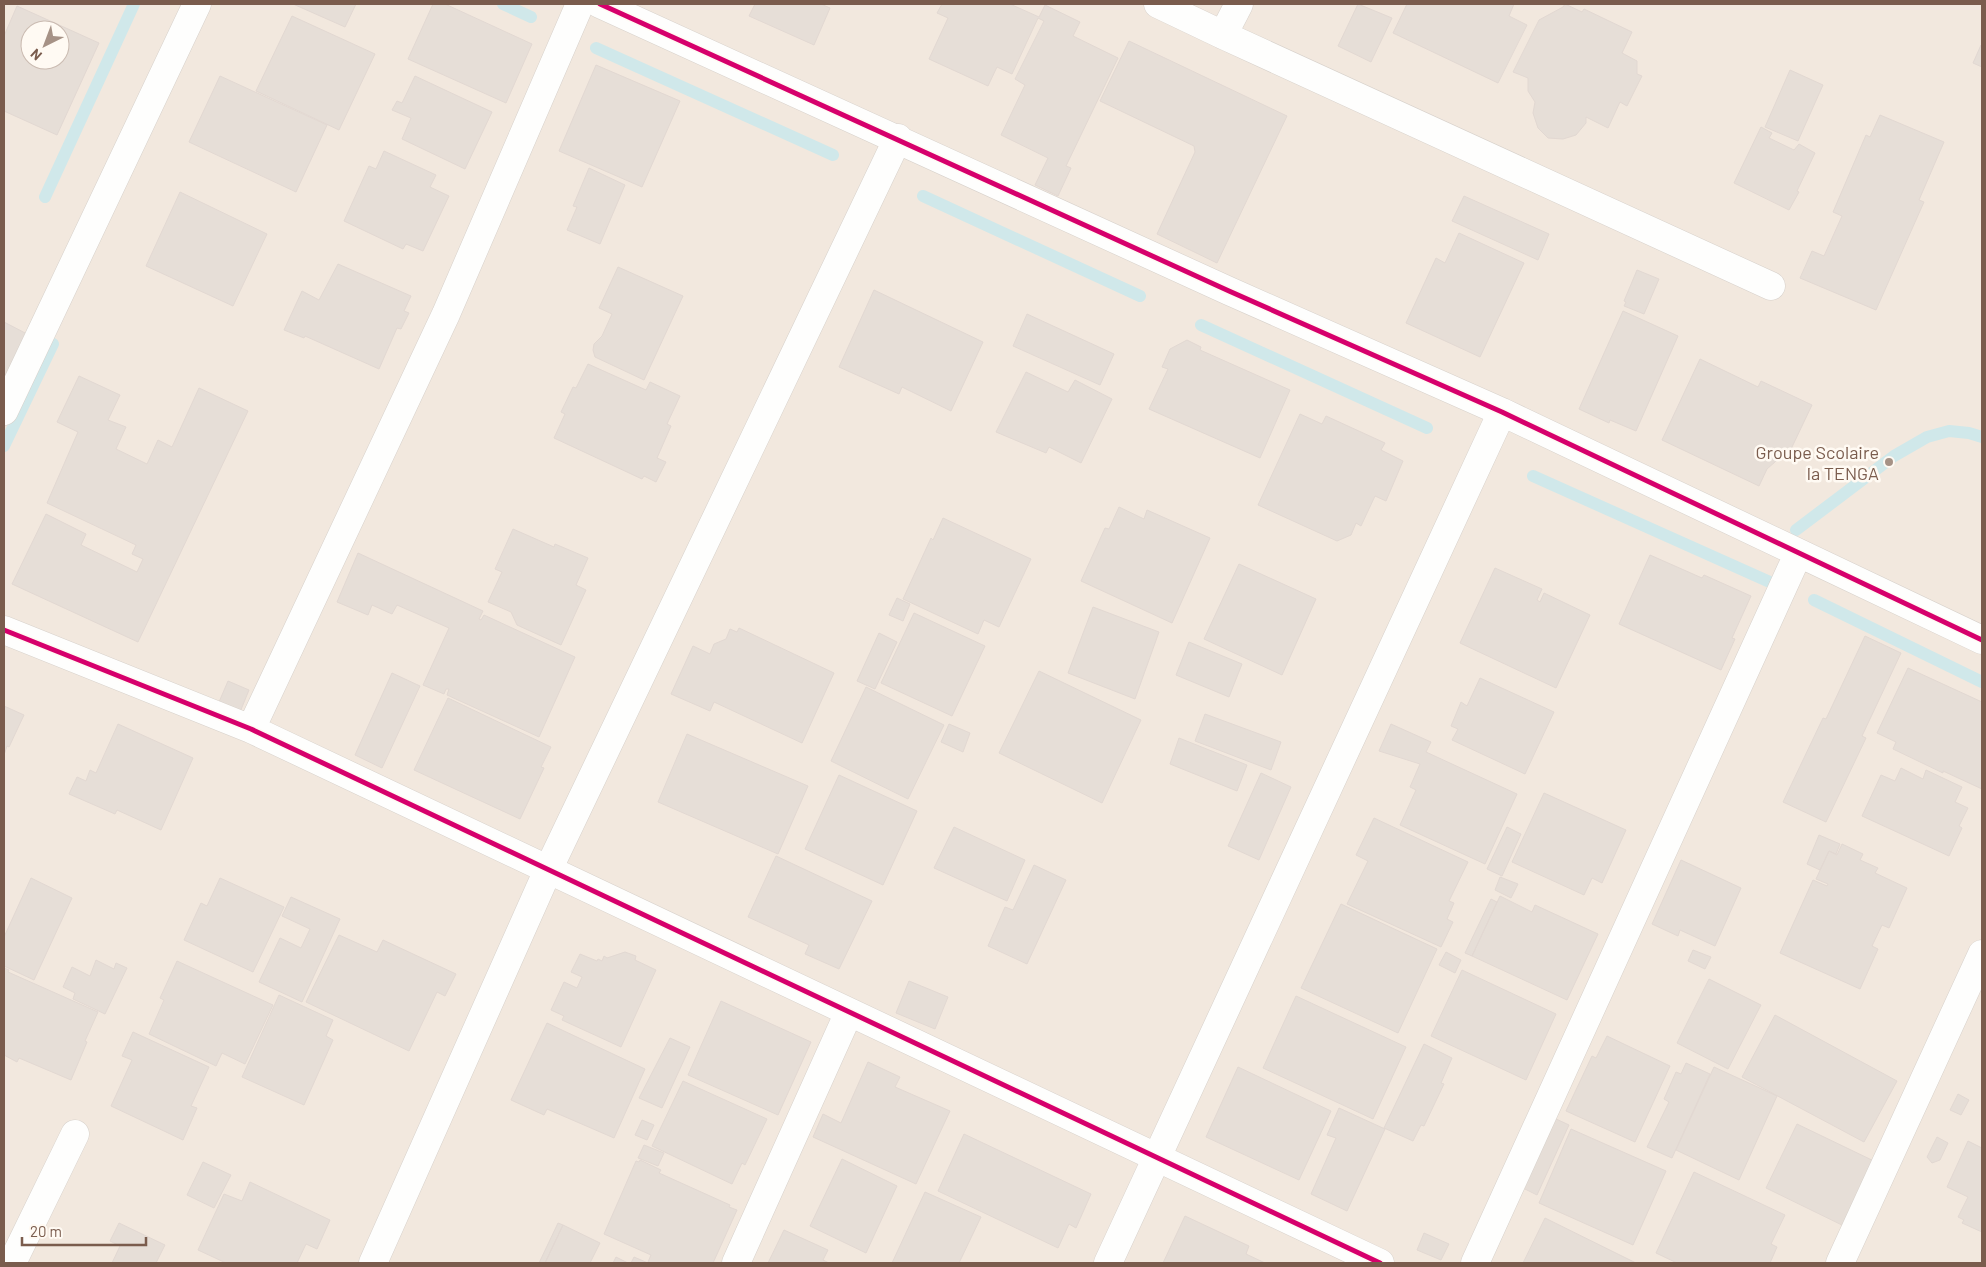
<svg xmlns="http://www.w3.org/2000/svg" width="1986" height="1267" viewBox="0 0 1986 1267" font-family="Barlow,sans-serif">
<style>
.residential{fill:#f2e8de;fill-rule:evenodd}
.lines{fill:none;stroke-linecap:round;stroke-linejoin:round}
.stream{stroke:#d0e8ea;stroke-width:12}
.building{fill:#e6ded7;stroke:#e2d8d2;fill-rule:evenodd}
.minor-casing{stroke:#d7d1cb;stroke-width:29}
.minor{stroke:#fefefd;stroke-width:28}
.cycleway-casing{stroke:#fffaf3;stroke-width:8}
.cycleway{stroke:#d6006c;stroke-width:5}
.poi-dot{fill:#a69286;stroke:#fffaf3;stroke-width:2}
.labels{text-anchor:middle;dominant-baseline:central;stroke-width:5;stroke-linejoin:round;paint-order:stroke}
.poi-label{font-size:18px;fill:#7a5c4d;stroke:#fffaf3;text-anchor:end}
</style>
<rect width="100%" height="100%" fill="#f9f5f0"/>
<path class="residential" d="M 4,4 L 1982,4 L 1982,1263 L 4,1263 ZM 30,30 L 60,30 L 60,60 L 30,60 Z"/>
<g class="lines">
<path class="stream" d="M 503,4 L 531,17
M 596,48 L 833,155
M 923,196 L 1140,296
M 45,197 L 134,4
M 1201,325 L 1427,428
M 4,446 L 53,344
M 1533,476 L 1772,583
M 1796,530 L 1894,456 L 1927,437 L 1949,431 L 1969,433 L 1982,437
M 1814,600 L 1982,682"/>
</g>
<path class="building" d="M 293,4 L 356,4 L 345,27 Z
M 433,4 L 445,4 L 532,44 L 506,103 L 408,59 Z
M 755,4 L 821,4 L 830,8 L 814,45 L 749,16 Z
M 942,4 L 1010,4 L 1039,17 L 1045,5 L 1080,22 L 1073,36 L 1118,58 L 1066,166 L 1071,168 L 1058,196 L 1035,185 L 1048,158 L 1001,135 L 1025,85 L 1015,79 L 1044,21 L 1038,18 L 1012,74 L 997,67 L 988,86 L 929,59 L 948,18 L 937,13 Z
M 1358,4 L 1392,18 L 1371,62 L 1338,46 Z
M 1407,4 L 1514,4 L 1509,16 L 1527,25 L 1498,83 L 1393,33 Z
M 1565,4 L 1582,12 L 1584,9 L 1632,32 L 1622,53 L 1637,61 L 1637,74 L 1642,76 L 1627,106 L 1620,102 L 1608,128 L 1586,117 L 1586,123 L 1576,135 L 1563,139 L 1548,138 L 1538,128 L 1533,113 L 1535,102 L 1528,91 L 1528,78 L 1513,72 L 1539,20 L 1563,7 Z
M 17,6 L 99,43 L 57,135 L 4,111 L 4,36 ZM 30,30 L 60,30 L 60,60 L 30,60 Z
M 292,16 L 375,54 L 339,130 L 256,91 Z
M 1129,41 L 1287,116 L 1217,263 L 1157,234 L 1195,152 L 1194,146 L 1100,101 Z
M 1981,45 L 1982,45 L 1982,67 L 1973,63 Z
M 596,65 L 680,101 L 642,187 L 559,151 Z
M 1790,70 L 1823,85 L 1798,141 L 1765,127 Z
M 220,76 L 327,125 L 296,192 L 189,142 Z
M 415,76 L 492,112 L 465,169 L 402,139 L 411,118 L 392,110 L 397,101 L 402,103 Z
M 1880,115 L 1944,142 L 1919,200 L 1924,202 L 1876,310 L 1800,278 L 1812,251 L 1824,256 L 1842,216 L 1833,212 L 1866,135 L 1870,137 Z
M 1761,127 L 1772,133 L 1769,138 L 1794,150 L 1799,144 L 1815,153 L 1797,191 L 1799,192 L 1789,210 L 1734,183 Z
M 384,151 L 436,175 L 430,187 L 449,196 L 423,251 L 406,244 L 403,249 L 344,221 L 369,166 L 376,169 Z
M 589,168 L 625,185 L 600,244 L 567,230 L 577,207 L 573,206 Z
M 180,192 L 267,234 L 233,306 L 146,266 Z
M 1464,196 L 1549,234 L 1538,260 L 1452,221 Z
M 1459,233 L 1524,263 L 1480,357 L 1406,323 L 1436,258 L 1445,263 Z
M 338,264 L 411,296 L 404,311 L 409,313 L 401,329 L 397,328 L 379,369 L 305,336 L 304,338 L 284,330 L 302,291 L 319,300 Z
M 618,267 L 683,296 L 644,380 L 595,357 L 593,350 L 594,344 L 602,336 L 612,314 L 599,308 Z
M 1637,270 L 1659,279 L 1644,314 L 1624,306 L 1626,302 L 1624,301 Z
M 874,290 L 983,342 L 951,411 L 902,387 L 899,394 L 839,367 Z
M 1623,311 L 1678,336 L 1636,431 L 1610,420 L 1609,423 L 1579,409 Z
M 1027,314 L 1114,354 L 1100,385 L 1013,346 Z
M 4,322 L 29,335 L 4,392 Z
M 1187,340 L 1201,347 L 1200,350 L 1290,390 L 1260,458 L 1149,409 L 1168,369 L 1162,367 L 1170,349 Z
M 1700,359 L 1758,387 L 1761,381 L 1812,405 L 1792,447 L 1767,469 L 1759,486 L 1662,440 Z
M 588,364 L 646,390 L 650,382 L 680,396 L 667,424 L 671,426 L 657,458 L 666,462 L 656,482 L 644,476 L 642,479 L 554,438 L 565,414 L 561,412 L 573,387 L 576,388 Z
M 1026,372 L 1068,392 L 1075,380 L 1112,399 L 1081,463 L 1049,447 L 1046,453 L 996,432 Z
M 79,376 L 120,395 L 108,420 L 126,427 L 116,449 L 147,464 L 158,440 L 172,447 L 199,388 L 248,411 L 138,642 L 12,584 L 46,514 L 86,534 L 81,545 L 137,572 L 143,559 L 132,554 L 136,545 L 47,503 L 78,432 L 57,422 Z
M 1300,414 L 1322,424 L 1326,416 L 1385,443 L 1381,450 L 1403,461 L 1386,501 L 1375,496 L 1361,526 L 1356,523 L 1351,535 L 1337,541 L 1258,505 Z
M 1119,507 L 1144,519 L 1147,510 L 1210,538 L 1172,623 L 1081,581 L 1105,528 L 1109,529 Z
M 943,518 L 1031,559 L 999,627 L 984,620 L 978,634 L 903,599 L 931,538 L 933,540 Z
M 513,529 L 554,547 L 555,544 L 588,558 L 576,585 L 586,590 L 561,645 L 517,625 L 511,612 L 488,602 L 502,572 L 495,569 Z
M 358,553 L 483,611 L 479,619 L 481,620 L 484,615 L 575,657 L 539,737 L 447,695 L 449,689 L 446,689 L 444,694 L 423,685 L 449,628 L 397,605 L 392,614 L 372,605 L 368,615 L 337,602 Z
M 1650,555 L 1702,578 L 1704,575 L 1751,596 L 1732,638 L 1735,639 L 1721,670 L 1619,624 Z
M 1239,564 L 1316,599 L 1282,675 L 1204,639 Z
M 1495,568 L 1542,589 L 1537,600 L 1540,602 L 1544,593 L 1590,615 L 1556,688 L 1460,643 Z
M 897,598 L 910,604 L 903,621 L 889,615 Z
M 1093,607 L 1159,632 L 1135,699 L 1068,673 Z
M 914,613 L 985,646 L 952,716 L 881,683 Z
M 739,628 L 834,673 L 802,743 L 714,702 L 710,711 L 671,694 L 693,646 L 710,654 L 714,644 L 726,639 L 730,629 L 737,632 Z
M 879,633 L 897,642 L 875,689 L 857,681 Z
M 1865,636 L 1901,653 L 1862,736 L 1866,738 L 1826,822 L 1783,802 L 1823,718 L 1826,719 Z
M 1189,642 L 1242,664 L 1229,697 L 1176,675 Z
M 1908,668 L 1982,702 L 1982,789 L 1943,771 L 1943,773 L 1893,749 L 1896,742 L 1877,733 Z
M 1039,671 L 1141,720 L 1102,803 L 999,753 Z
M 392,673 L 420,686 L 382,768 L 355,755 Z
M 1480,678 L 1554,712 L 1525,774 L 1452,740 L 1458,729 L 1451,726 L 1461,702 L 1467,706 Z
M 228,681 L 249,690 L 240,712 L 219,702 Z
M 866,687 L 944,725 L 908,799 L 831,761 Z
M 448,698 L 551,747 L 541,767 L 544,768 L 520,819 L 414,770 Z
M 4,706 L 24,715 L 9,747 L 7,746 L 4,755 Z
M 1205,714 L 1281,742 L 1271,770 L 1195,741 Z
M 118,724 L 193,758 L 161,830 L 117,810 L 115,814 L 69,794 L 77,777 L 86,781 L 90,770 L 96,773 Z
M 949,724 L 970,733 L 963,752 L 941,742 Z
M 1391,724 L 1431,742 L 1426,752 L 1517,794 L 1485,864 L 1400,825 L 1416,790 L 1410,787 L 1420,764 L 1379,751 Z
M 687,734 L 808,786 L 778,854 L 658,802 Z
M 1179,738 L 1247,765 L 1237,791 L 1170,764 Z
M 1901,768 L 1923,779 L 1926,770 L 1962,787 L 1955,802 L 1968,808 L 1959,826 L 1962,828 L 1949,856 L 1862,816 L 1881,775 L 1895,781 Z
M 1261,773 L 1291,787 L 1259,860 L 1228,846 Z
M 839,775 L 917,811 L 883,885 L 805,849 Z
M 1544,793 L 1626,830 L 1602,883 L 1592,878 L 1584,895 L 1512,862 Z
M 1374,818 L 1468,862 L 1449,901 L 1454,903 L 1447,919 L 1453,922 L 1441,947 L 1347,904 L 1368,861 L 1356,855 Z
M 954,827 L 1025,860 L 1007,901 L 934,868 Z
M 1507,827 L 1521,834 L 1502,876 L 1487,869 Z
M 1819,835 L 1840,844 L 1836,854 L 1829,851 L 1820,870 L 1807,864 Z
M 1842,844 L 1863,854 L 1860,860 L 1878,868 L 1875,873 L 1907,888 L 1889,928 L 1882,925 L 1872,946 L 1878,949 L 1860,989 L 1780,953 L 1813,880 L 1827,886 L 1828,884 L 1816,879 L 1829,851 L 1837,855 Z
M 776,856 L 872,901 L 839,969 L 805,954 L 809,945 L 748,917 Z
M 1681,860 L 1741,888 L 1715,946 L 1680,930 L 1678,936 L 1652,924 Z
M 1034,865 L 1066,880 L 1027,964 L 988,946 L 1005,907 L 1013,910 Z
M 1500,877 L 1518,884 L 1511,898 L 1495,890 Z
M 31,878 L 72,898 L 34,980 L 4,966 L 4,937 Z
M 220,878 L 284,907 L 253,972 L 184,940 L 201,903 L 207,906 Z
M 1500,896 L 1532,912 L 1535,905 L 1598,934 L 1567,1000 L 1472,956 Z
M 291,897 L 340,919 L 302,1002 L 259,982 L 280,938 L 301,948 L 310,929 L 282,916 Z
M 1491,899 L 1497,902 L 1472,956 L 1465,953 Z
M 1341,904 L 1437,949 L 1398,1033 L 1301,988 Z
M 339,935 L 377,952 L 383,940 L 456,974 L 445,996 L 437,992 L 409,1051 L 306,1002 Z
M 1693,950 L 1711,957 L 1705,969 L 1688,961 Z
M 625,952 L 636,956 L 635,960 L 656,970 L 621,1047 L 562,1020 L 564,1016 L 551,1010 L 564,982 L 577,988 L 582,977 L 571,972 L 580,954 L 597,961 L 598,959 L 602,961 L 604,956 L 607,958 Z
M 1446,952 L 1461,960 L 1455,973 L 1439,965 Z
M 96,960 L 114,969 L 116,963 L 127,968 L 105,1014 L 73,999 L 75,993 L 63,987 L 72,967 L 90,976 Z
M 177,961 L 273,1005 L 245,1064 L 222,1053 L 216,1066 L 149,1034 L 164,1000 L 160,998 Z
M 4,968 L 9,970 L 8,972 L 98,1012 L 85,1041 L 87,1042 L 71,1080 L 19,1058 L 17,1062 L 4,1055 Z
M 1462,970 L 1556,1014 L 1526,1080 L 1431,1036 Z
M 1709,979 L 1761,1005 L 1728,1069 L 1677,1043 Z
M 909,981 L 948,997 L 935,1029 L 896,1013 Z
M 279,995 L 333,1020 L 326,1036 L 333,1040 L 304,1105 L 242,1077 Z
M 1296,996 L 1406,1047 L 1373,1119 L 1263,1068 Z
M 721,1001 L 811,1042 L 778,1115 L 688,1075 Z
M 1775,1015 L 1897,1081 L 1864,1142 L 1742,1077 Z
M 547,1023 L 645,1069 L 614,1138 L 547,1109 L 544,1115 L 511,1100 Z
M 133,1032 L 209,1067 L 191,1106 L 197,1108 L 183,1140 L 111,1106 L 132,1060 L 122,1056 Z
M 1607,1036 L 1670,1066 L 1635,1142 L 1566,1111 L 1592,1056 L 1596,1058 Z
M 670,1038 L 690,1047 L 662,1108 L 639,1098 Z
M 1424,1044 L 1452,1058 L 1441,1083 L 1444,1084 L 1424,1126 L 1421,1125 L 1413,1141 L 1384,1128 Z
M 868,1062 L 900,1077 L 895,1087 L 950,1111 L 916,1184 L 813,1137 L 823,1114 L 841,1123 Z
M 1686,1063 L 1710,1074 L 1672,1158 L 1647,1147 L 1669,1102 L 1664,1099 L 1676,1072 L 1681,1074 Z
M 1238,1067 L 1331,1111 L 1299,1180 L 1206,1137 Z
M 1714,1067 L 1777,1096 L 1739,1180 L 1676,1150 Z
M 683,1081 L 767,1119 L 745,1165 L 742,1163 L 732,1184 L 652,1146 Z
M 1958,1094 L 1969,1100 L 1961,1115 L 1950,1110 Z
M 1339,1108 L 1385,1129 L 1347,1211 L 1311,1194 L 1336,1138 L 1327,1135 Z
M 1554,1118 L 1569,1125 L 1537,1195 L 1523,1188 Z
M 642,1120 L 654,1125 L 647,1140 L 635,1135 Z
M 1797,1124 L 1878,1163 L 1846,1227 L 1766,1188 Z
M 1571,1129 L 1666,1171 L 1633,1245 L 1539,1203 Z
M 964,1134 L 1091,1194 L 1076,1228 L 1069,1224 L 1058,1248 L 938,1191 Z
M 1937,1137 L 1948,1143 L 1940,1160 L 1932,1163 L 1927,1157 Z
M 1968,1141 L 1982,1148 L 1982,1232 L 1962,1223 L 1964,1220 L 1958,1217 L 1968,1197 L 1947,1187 Z
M 644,1145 L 664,1153 L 658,1166 L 638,1158 Z
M 842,1159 L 897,1186 L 866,1253 L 810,1226 Z
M 640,1160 L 661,1170 L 659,1173 L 730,1205 L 729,1207 L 737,1210 L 713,1263 L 652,1263 L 648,1262 L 651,1255 L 604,1234 L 636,1161 L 639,1162 Z
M 203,1162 L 231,1175 L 214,1208 L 187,1195 Z
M 1694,1172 L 1785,1215 L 1771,1244 L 1777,1247 L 1770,1263 L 1677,1263 L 1656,1253 Z
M 250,1182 L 330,1220 L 317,1249 L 306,1244 L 297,1263 L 226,1263 L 198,1250 L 224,1194 L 242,1201 Z
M 925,1192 L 981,1217 L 959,1263 L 892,1263 Z
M 1185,1216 L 1249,1246 L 1246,1254 L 1265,1263 L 1163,1263 Z
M 1545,1218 L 1636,1263 L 1523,1263 Z
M 119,1223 L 165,1245 L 156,1263 L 112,1263 L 120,1246 L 110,1241 Z
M 558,1223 L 563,1225 L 545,1263 L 539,1263 Z
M 563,1225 L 600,1243 L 590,1263 L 545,1263 Z
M 784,1230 L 828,1250 L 823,1260 L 829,1263 L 768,1263 Z
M 1424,1233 L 1449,1244 L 1441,1260 L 1417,1250 Z
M 616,1257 L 628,1263 L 613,1263 Z
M 634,1257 L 648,1263 L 631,1263 Z"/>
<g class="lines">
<g class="minor-casing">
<path id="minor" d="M 600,4 L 1229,291 L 1502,412 L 1982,640
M 1158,4 L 1223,35 L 1771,286
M 1223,35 L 1239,4
M 4,411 L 197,4
M 4,630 L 251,729 L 1380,1263
M 251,729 L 446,314 L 580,4
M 12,1263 L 75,1134
M 373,1263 L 548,870 L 898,138
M 736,1263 L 849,1012
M 1108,1263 L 1502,412
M 1475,1263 L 1798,554
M 1840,1263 L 1982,954"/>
</g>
<use href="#minor" class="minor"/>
<g class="cycleway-casing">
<path id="cycleway" d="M 600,4 L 1229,291 L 1502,412 L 1982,640
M 4,630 L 251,729 L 1380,1263"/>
</g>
<use href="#cycleway" class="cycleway"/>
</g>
<circle class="poi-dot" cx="1889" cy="462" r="5"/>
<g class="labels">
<g class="poi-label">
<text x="1879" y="452">Groupe Scolaire<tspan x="1879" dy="21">la TENGA</tspan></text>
</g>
</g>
<rect width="1986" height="1267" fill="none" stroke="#7a5c4d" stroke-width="10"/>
<g transform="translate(45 45) rotate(222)"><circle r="24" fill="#fffaf3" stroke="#cabbb1"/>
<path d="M0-4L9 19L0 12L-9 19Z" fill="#a69286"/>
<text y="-8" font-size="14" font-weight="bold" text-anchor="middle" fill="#7a5c4d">N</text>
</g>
<path d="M22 1237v8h124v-8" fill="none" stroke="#7a5c4d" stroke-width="2.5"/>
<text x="30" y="1237" font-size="15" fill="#7a5c4d" stroke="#fffaf3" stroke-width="4" paint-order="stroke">20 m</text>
</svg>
